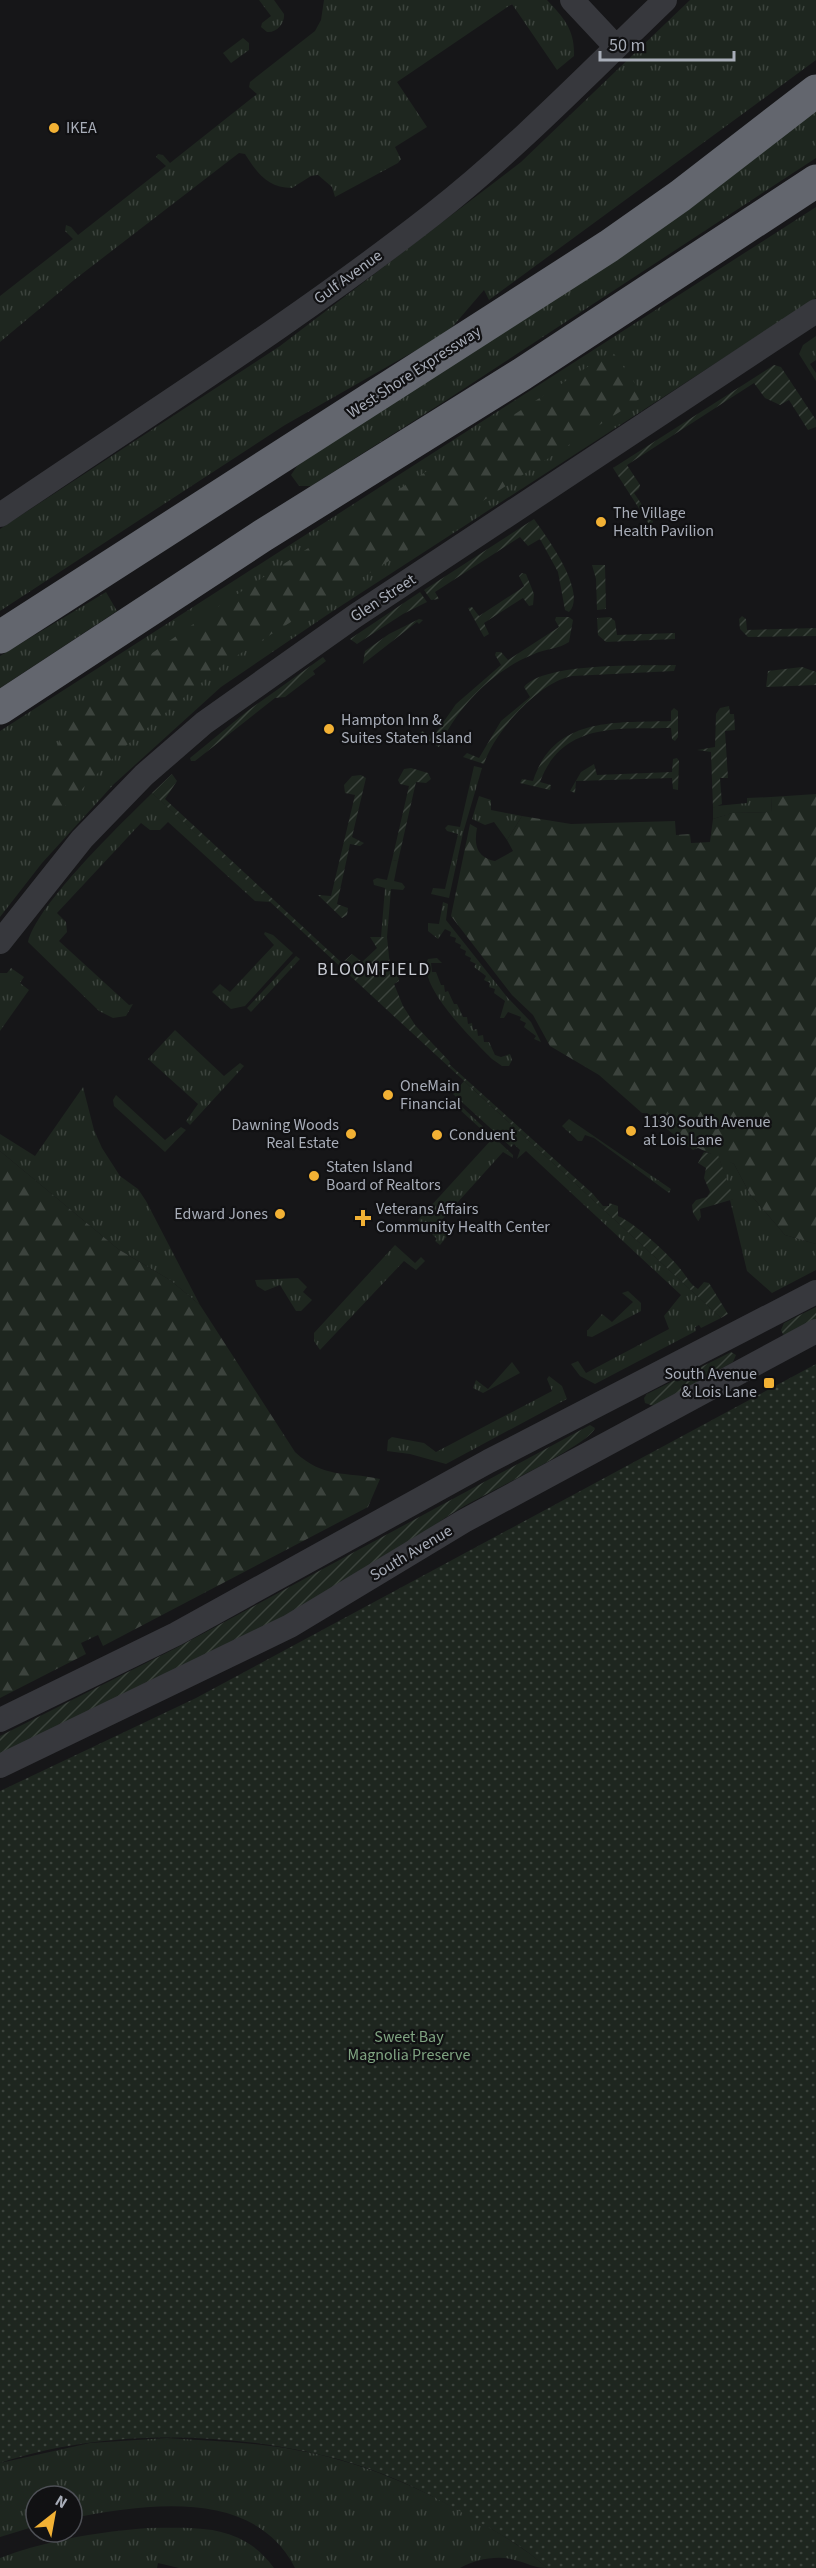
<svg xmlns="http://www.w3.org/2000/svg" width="816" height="2568" viewBox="0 0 816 2568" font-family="'Source Sans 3',sans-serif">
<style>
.grass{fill:url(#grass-tufts)}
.forest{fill:url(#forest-firs)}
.park{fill:url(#park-dots)}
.garden{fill:url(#garden-furrows)}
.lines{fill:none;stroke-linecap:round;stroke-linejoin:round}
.minor{stroke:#37383d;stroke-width:24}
.highway{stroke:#63666e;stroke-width:33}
.poi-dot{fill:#f2b134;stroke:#111113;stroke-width:2}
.labels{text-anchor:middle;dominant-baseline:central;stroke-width:4.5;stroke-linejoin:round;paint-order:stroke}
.poi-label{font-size:16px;fill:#a8adb8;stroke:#111113;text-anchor:start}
.street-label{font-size:16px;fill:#a8adb8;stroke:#111113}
.park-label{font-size:16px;fill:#7fa381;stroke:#111113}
.neighbourhood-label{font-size:18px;letter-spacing:1.5px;fill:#c9ccd4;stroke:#111113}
</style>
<defs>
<pattern id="grass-tufts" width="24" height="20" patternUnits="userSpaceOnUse" patternTransform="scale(1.5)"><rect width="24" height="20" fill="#1e261f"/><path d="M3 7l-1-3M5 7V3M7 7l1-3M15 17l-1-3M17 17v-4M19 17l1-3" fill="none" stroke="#3c433d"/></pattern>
<pattern id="forest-firs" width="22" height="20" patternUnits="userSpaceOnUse" patternTransform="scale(1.5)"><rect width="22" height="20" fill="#1e261f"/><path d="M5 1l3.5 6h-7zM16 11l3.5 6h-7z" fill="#3c433d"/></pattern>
<pattern id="park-dots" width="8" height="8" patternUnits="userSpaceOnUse" patternTransform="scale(1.5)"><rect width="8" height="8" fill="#1e261f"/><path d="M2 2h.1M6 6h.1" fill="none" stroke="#3c433d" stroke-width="1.8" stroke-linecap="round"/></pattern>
<pattern id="garden-furrows" width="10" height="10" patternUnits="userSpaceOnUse" patternTransform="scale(1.5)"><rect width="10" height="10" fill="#1e261f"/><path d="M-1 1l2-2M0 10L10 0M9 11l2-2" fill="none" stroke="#3c433d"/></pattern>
</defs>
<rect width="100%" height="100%" fill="#161618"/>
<path class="grass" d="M 259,0 L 274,0 L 284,14 C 285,23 277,33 267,32 L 261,27 L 262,23 L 271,16 Z
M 324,0 L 547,0 C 564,18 575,30 574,56 L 557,70 L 512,4 L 397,82 L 427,127 L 395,147 L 401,159 L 398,163 L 335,197 L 332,187 L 318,175 L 311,176 L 292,188 C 268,188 257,173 245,154 L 239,153 L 74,280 L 0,342 L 0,296 L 73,239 L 65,231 L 66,225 L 71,227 L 78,235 L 166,166 L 156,157 L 158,154 L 163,155 L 170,163 L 257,94 L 249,87 L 250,82 L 315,31 L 321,20 Z
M 690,0 L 816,0 L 816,60 L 489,300 L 484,290 L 448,332 L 285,425 L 0,611 L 0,529 L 280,346 L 521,162 Z
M 243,38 L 249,43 L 249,50 L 231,63 L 223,53 Z
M 816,107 L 816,158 L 442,403 L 311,486 L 299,486 L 291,475 L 297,466 Z
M 816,207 L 816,298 L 327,615 L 221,687 L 114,784 L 42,863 L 0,917 L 0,731 Z
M 816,336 L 816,360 L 810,364 L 816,373 L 816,381 L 799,354 L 803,345 Z
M 106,592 L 117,611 L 0,688 L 0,656 Z
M 474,766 L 482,768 L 463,833 L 449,898 L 431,894 L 433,888 L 445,889 L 458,834 L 447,831 L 445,828 L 448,825 L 460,827 Z
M 152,793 L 271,902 L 255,901 L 168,822 L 160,830 L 150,830 L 141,823 L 57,913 L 66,922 L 67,932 L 59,941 L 129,1005 L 133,1004 L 126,1016 L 113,1018 L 99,1011 L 28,942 C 37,904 122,823 152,793 Z
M 479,796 L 491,800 L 491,810 L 522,816 L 507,840 L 494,822 L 485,825 L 472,819 Z
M 771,797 L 772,812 L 732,813 L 713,819 L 713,808 L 716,806 L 747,803 L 747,798 Z
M 392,860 L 398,861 L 394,881 L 402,883 L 405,887 L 403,890 L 391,889 L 387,937 L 381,937 L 385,888 L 374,885 L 373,880 L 377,878 L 387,880 Z
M 443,902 L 448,904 L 446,920 L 507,997 L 531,1022 L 541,1042 L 534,1039 L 536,1036 L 524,1027 L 526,1023 L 520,1020 L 521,1017 L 508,1012 L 504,1018 L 500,1018 L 505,1001 L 494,993 L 495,989 L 489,987 L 490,983 L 484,980 L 486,976 L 474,967 L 476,964 L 470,961 L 471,958 L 465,955 L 466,951 L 460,948 L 461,945 L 455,942 L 456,938 L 450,936 L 451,932 L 445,929 L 438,939 L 428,931 L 428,923 L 439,924 Z
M 265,932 L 273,935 L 293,953 L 245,1006 L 231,1009 L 212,992 L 220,984 L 230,992 L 274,945 L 264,934 Z
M 296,956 L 300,959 L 251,1012 L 247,1008 Z
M 437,958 L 442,963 L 431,963 L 432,972 L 436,972 L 441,985 L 444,985 L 445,992 L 448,991 L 454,1004 L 457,1004 L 463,1017 L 467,1017 L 468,1024 L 472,1023 L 473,1030 L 477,1029 L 478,1036 L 483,1035 L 484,1042 L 489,1042 L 495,1055 L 501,1057 L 510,1054 L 512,1060 L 509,1066 L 502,1066 L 492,1059 C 475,1042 415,984 428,959 Z
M 11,968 L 24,977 L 20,983 L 29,990 L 0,1031 L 0,973 L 7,973 Z
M 175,1030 L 224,1076 L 240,1063 L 244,1066 L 190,1125 L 186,1121 L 198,1104 L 148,1059 Z
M 464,1081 L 721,1318 L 701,1328 L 699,1325 L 695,1327 L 696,1331 L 595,1384 L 580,1376 L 571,1364 L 578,1361 L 586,1373 L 669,1329 L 664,1316 L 681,1295 L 526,1151 L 517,1159 L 520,1150 L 514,1144 L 511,1147 L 453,1094 Z
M 83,1087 L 94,1130 L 102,1148 L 120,1176 L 138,1189 L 146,1201 L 200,1305 L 170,1280 L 118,1249 L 0,1151 L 0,1134 L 35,1156 Z
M 116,1095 L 165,1140 L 181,1127 L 186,1130 L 165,1152 L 114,1106 L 113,1100 Z
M 461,1106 L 513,1155 L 513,1158 L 503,1152 L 439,1223 L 449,1234 L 440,1245 L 435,1241 L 437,1239 L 418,1220 L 492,1139 L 459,1109 Z
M 569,1119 L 671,1189 L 669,1193 L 594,1138 L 585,1135 L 582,1141 L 578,1141 L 562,1126 Z
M 718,1155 L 734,1164 L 750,1194 L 785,1235 L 816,1244 L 816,1270 L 772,1293 L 747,1271 L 730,1200 L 733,1199 Z
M 395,1245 L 415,1263 L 421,1257 L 425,1261 L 416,1270 L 404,1261 L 320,1350 L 314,1341 L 314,1333 Z
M 298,1278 L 307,1287 L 303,1292 L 312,1300 L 301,1311 L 296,1311 L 280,1285 L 265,1291 L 257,1286 L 255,1280 Z
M 628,1291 L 641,1303 L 641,1311 L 592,1337 L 587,1336 L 587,1331 L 602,1314 L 612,1322 L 633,1302 L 622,1293 Z
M 512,1362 L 520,1373 L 483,1393 L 473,1388 L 476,1380 L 488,1389 Z
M 549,1376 L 562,1386 L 567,1399 L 446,1464 L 410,1454 L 387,1451 L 388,1440 L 392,1437 L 424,1443 L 436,1452 L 552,1391 L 547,1379 Z
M 167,2438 C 210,2441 253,2442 296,2450 C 360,2461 419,2487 475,2519 C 500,2534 525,2548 547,2568 C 534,2568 527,2563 515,2560 C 498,2555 476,2559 460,2568 L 295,2568 C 254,2487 147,2504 72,2518 L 72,2496 L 36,2496 L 36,2526 L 0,2537 L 0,2463 L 90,2443 Z
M 148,2528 C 198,2528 241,2523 274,2568 L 179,2568 L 158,2563 L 157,2568 L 0,2568 L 0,2558 C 47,2540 98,2532 148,2528 Z"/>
<path class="forest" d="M 612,351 L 644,396 L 429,536 L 225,663 L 121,750 L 50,821 L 49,782 L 59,740 L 84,701 L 219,606 Z
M 816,794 L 816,1244 L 785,1235 L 750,1194 L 734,1164 L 698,1148 L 693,1150 L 647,1113 L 642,1113 L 599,1075 L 550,1046 L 533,1015 L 512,995 L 451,916 L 470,824 L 477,828 C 474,844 476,857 495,861 L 513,851 L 507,840 L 522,816 L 571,824 L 675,821 L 676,835 L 690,834 L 691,843 L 710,842 L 713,819 L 732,813 L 772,812 L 771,797 Z
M 0,1151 L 118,1249 L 170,1280 L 200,1305 L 295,1452 C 324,1479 344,1471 380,1479 L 368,1507 L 103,1646 L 98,1635 L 81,1643 L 86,1654 L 0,1698 Z"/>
<path class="park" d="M 816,1364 L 816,2568 L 547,2568 C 525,2548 501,2534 475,2520 C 436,2497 395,2476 351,2463 C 243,2431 107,2427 0,2463 L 0,1791 L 196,1698 Z"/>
<path class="garden" d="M 774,365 L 781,367 L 816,420 L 816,427 L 808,430 L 789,400 L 780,405 L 765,398 L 754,383 L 627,465 L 640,485 L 639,489 L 634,493 L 653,521 L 652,525 L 649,524 L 613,468 Z
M 534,519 C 546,536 588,592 569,612 L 565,610 L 558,572 L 540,539 L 528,546 L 520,537 L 435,592 L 439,599 L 431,600 L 424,590 Z
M 592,565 L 605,565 L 606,609 L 597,610 L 596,579 Z
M 522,573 L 526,574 L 534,594 L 533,605 L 529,606 L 523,598 L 484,623 L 489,634 L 484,637 L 468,608 L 472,607 L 479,616 L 519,590 L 524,586 L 519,576 Z
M 420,592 L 427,602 L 403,614 L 357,644 L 350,639 Z
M 742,616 L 746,619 L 747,630 L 816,628 L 816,636 L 748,637 L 740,629 L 739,619 Z
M 556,617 L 569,617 L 573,620 L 569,642 C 559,649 545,649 534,654 C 492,671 458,706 439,747 L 418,735 L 422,731 L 433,737 L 456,704 L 501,665 L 495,655 L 496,652 L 501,652 L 508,660 L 559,627 L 555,620 Z
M 610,617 L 615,621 L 617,635 L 675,633 L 675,639 L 606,642 L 598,635 L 597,618 Z
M 419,619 L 423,620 L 419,624 L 417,622 L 363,664 L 365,651 L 389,634 Z
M 323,657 L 326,661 L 313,671 L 315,674 L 285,697 L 275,698 L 195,761 L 191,761 L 190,758 L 246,712 Z
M 676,665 L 674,671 L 572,676 C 539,682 494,732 484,764 L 463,757 L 467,753 L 479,758 L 501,721 L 530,697 L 524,687 C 544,662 644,666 676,665 Z
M 802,667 L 816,672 L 816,685 L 766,687 L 768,671 Z
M 729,706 L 730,714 L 734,714 L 735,730 L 725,731 L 728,778 L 720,778 L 722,804 L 713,808 L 711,752 L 697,750 L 715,747 L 716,714 L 720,708 Z
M 674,708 L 678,711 L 678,737 L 675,741 L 672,739 L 671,728 C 618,729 562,722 540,782 L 551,785 L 550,790 L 520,783 L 522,779 L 533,781 C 554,716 615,723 671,721 L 671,711 Z
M 677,758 L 679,761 L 678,790 L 673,789 L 672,778 L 576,781 L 575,793 L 570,791 L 581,772 L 594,764 L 597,775 L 672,772 L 673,759 Z
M 411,768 L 428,773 L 431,779 L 426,783 L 416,782 L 398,861 L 392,860 L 409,786 L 400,784 L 398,780 L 404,769 Z
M 172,774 L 177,781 L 165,799 L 342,963 L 352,954 L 362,962 L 377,948 L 370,937 L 387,937 L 390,966 L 396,965 L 399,981 L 394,984 L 403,1006 L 415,1025 L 450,1062 L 449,1064 L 593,1194 L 603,1206 L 609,1206 L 609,1203 L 618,1206 L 618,1216 C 635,1223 670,1255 682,1271 C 687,1277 690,1284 698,1289 L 704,1282 L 709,1283 L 728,1314 L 721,1318 L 152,793 Z
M 361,775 L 366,778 L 352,837 L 364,843 L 360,846 L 350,844 L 337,904 L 348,908 L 347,915 L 342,918 L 318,895 L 331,896 L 355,795 L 345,793 L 344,785 L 352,776 Z
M 704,1152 L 718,1155 L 734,1199 L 700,1209 L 701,1217 L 698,1221 L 693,1213 L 692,1205 L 696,1200 L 707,1197 L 710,1192 L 704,1178 L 706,1168 L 698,1163 Z
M 816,1307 L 816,1326 L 784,1336 L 781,1330 L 784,1323 Z
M 731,1352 L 736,1355 L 733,1362 L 654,1406 L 645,1403 L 644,1398 L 647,1394 Z
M 590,1425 L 595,1428 C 590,1445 477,1497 456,1511 C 431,1526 410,1546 385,1561 C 261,1633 129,1693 0,1755 L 0,1736 L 178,1647 Z"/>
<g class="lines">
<path class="minor" d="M 572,0 L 616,47
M 0,515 C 145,416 294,323 432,215 C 515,150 589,73 665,0
M 0,942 L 82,839 L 144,775 L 204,723 L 355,616 L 816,311
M 0,1720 L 176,1634 L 489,1461 L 816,1292
M 0,1766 L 290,1626 L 464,1521 L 816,1331"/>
<path class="highway" d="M 0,637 L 609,246 L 680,196 L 816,91
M 0,708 L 262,536 L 522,374 L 816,181"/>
</g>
<g class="poi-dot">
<circle cx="54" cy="128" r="6"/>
<circle cx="601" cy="522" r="6"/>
<circle cx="329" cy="729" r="6"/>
<circle cx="388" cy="1095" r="6"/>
<circle cx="631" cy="1131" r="6"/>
<circle cx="351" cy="1134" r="6"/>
<circle cx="437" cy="1135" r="6"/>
<circle cx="314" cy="1176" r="6"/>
<circle cx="280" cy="1214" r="6"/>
<path d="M360 1209h6v6h6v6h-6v6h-6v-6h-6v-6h6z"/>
<rect x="763" y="1377" width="12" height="12" rx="3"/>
</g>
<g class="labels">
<g class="poi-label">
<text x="66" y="128">IKEA</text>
<text x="613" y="513">The Village<tspan x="613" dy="18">Health Pavilion</tspan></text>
<text x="341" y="720">Hampton Inn &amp;<tspan x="341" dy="18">Suites Staten Island</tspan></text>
<text x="400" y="1086">OneMain<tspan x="400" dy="18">Financial</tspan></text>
<text x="643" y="1122">1130 South Avenue<tspan x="643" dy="18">at Lois Lane</tspan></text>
<text x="339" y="1125" text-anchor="end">Dawning Woods<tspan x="339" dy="18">Real Estate</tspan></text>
<text x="449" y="1135">Conduent</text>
<text x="326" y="1167">Staten Island<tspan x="326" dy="18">Board of Realtors</tspan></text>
<text x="376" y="1209">Veterans Affairs<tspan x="376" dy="18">Community Health Center</tspan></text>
<text x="268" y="1214" text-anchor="end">Edward Jones</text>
<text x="757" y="1374" text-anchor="end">South Avenue<tspan x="757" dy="18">&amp; Lois Lane</tspan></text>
</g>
<g class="street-label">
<text transform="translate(348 277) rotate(-36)">Gulf Avenue</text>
<text transform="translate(414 372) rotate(-33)">West Shore Expressway</text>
<text transform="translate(383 598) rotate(-33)">Glen Street</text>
<text transform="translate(411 1553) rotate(-31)">South Avenue</text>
</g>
<g class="park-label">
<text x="409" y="2037">Sweet Bay<tspan x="409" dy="18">Magnolia Preserve</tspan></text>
</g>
<g class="neighbourhood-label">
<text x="374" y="969">BLOOMFIELD</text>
</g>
</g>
<g transform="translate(54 2514) rotate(31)"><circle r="28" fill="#111113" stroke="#4d4f55" stroke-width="1.5"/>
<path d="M0-4.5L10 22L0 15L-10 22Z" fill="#f2b134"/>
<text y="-9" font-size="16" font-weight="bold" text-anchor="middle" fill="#a8adb8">N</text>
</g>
<path d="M600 51v9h134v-9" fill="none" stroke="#a8adb8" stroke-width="3"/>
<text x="609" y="51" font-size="18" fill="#a8adb8" stroke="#111113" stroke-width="4.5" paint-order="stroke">50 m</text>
</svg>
